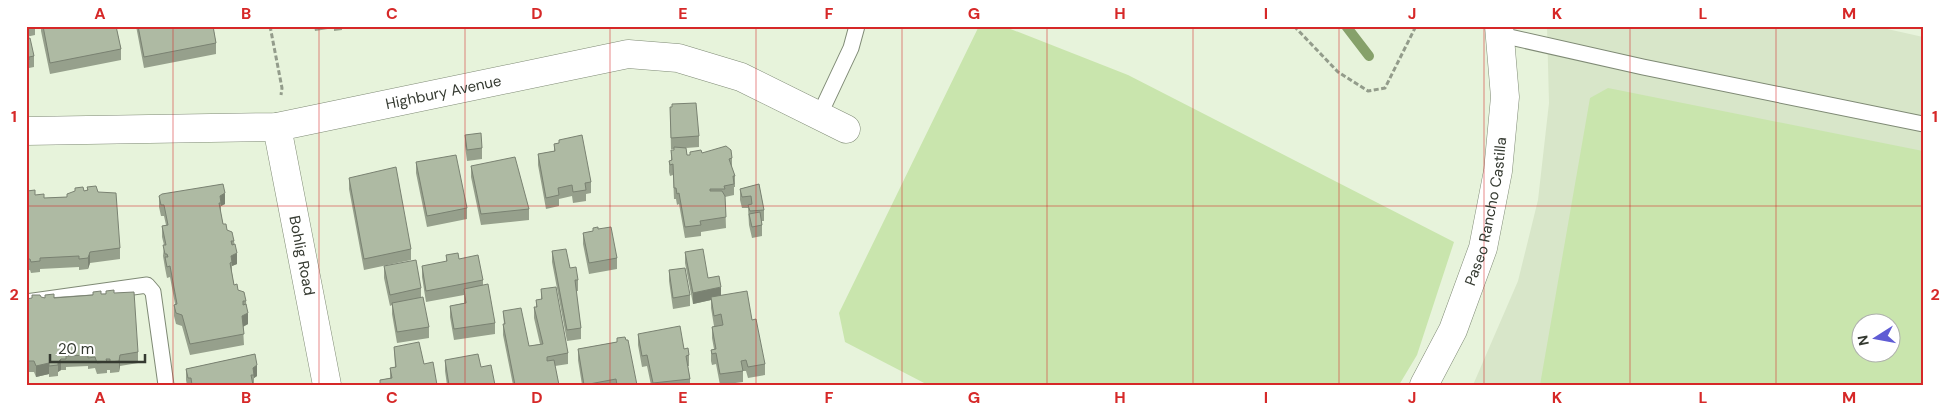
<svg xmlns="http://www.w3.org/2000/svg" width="1949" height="411" viewBox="0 0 1949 411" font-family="'DM Sans',sans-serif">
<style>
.built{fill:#d8e6c9;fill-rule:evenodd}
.green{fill:#c9e5ad;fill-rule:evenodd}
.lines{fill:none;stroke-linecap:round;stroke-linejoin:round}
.stream{stroke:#86a16a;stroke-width:10}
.service-casing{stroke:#7f8a75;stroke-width:17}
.minor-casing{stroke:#7f8a75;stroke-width:29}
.tertiary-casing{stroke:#7f8a75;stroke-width:29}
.path{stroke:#939c8b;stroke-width:3;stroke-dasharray:5 2.5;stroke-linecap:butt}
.service{stroke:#fff;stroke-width:15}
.minor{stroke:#fff;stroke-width:28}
.tertiary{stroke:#fff;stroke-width:28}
.wall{fill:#96a08c}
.shaded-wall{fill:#7a8272}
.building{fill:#aebaa3;stroke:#7a8272}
.grid{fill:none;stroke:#d62828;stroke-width:1;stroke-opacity:0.55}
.labels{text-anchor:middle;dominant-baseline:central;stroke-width:4;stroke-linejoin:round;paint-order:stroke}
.street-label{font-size:15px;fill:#353a31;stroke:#fff}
.neatline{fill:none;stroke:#d62828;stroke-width:2}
.grid-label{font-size:16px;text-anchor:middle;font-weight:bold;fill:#d62828}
</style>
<rect width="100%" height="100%" fill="#e7f3db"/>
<path class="built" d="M 1547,26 L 1874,26 L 1923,37 L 1923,385 L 1473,385 L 1518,281 L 1538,200 L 1549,103 ZM 1862,324 L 1892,324 L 1892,354 L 1862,354 Z"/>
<path class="green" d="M 979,26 L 1003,26 L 1128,75 L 1454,242 L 1417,355 L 1399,385 L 928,385 L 845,342 L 839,313 Z
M 1608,88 L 1923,151 L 1923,385 L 1540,385 L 1590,98 ZM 1862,324 L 1892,324 L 1892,354 L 1862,354 Z"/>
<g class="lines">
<path class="stream" d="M 1346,26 L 1369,56"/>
<g class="service-casing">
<path id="service" d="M 1501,35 L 1643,67 L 1923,124
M 819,116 L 851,48 L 857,26
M 26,302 L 147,285 L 153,292 L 166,385"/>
</g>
<g class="minor-casing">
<g id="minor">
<path id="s1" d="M 277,127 L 327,385"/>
<path id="s2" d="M 26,131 L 277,127 L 628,54 L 678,58 L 741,77 L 846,129"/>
</g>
</g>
<g class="tertiary-casing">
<g id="tertiary">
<path id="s3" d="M 1424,385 L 1453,330 L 1483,248 L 1498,171 L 1505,97 L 1499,26"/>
</g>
</g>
<path class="path" d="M 270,26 L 282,88 L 281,95
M 1294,26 L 1338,72 L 1368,91 L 1385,88 L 1416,26"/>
<use href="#service" class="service"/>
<use href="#minor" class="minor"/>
<use href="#tertiary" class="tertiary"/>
</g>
<path class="wall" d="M 26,26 L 35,26 L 35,35 L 26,37 Z
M 41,26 L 116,26 L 121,49 L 121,60 L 50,74 L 41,31 Z
M 136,26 L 213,26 L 216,43 L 216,54 L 144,68 Z
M 314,26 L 344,26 L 342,27 L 342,30 L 334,31 L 334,28 L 315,31 Z
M 26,39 L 34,56 L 34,67 L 29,68 L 29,71 L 26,72 Z
M 670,107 L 699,136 L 699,147 L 686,148 L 687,155 L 690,155 L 690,152 L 702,153 L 732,158 L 732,168 L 735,176 L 735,187 L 734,187 L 734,195 L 725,197 L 726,228 L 701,232 L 701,236 L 685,238 L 679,204 L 677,205 L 676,199 L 674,199 L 673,175 L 670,176 L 669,172 L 669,161 L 671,161 L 671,150 L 674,150 L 674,149 L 671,149 Z
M 465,135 L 482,148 L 482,159 L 467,161 L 465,146 Z
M 559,140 L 591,182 L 591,193 L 586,194 L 586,201 L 573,203 L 572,196 L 559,199 L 559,206 L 546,209 L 538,165 L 538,154 L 554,151 L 554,144 L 559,143 Z
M 416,162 L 467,208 L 467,219 L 427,227 L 416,173 Z
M 471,166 L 529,209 L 529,220 L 481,225 L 471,177 Z
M 349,178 L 411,249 L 411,260 L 364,270 L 349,189 Z
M 223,184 L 225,204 L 221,206 L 221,214 L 223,224 L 234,241 L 237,264 L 232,266 L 232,273 L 234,285 L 246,301 L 248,324 L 243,327 L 244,345 L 190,355 L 182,326 L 176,324 L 174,316 L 174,305 L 175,304 L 170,277 L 167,278 L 165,268 L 163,256 L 164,245 L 162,237 L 162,226 L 166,225 L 164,216 L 161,216 L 159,207 L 159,196 Z
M 759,184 L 764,210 L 764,221 L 762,221 L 762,236 L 752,238 L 749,225 L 748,208 L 742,208 L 740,200 L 740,189 Z
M 87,187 L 98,192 L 120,248 L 120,259 L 90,263 L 88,269 L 79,270 L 79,267 L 40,269 L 40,272 L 31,273 L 30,270 L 28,270 L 28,273 L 26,273 L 26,195 L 35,195 L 44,198 L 67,197 L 84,191 L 87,190 Z
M 593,228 L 598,229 L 617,258 L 617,269 L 589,274 L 583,244 L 583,233 L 593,231 Z
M 552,251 L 570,268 L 578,280 L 578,291 L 576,291 L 581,328 L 581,339 L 567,341 L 552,262 Z
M 685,252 L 708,278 L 721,296 L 752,320 L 765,364 L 765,375 L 748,378 L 746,371 L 743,371 L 743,382 L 720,385 L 716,364 L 712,365 L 711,361 L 711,350 L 714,349 L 712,338 L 712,327 L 714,326 L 711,308 L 711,300 L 693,304 L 685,263 Z
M 446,255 L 459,259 L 483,280 L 483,285 L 495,323 L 495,334 L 454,340 L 450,317 L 450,306 L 464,303 L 464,295 L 426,302 L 422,277 L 422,266 L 446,262 Z
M 384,266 L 421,288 L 421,297 L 429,327 L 429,338 L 397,343 L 392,314 L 392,305 L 390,306 L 384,278 Z
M 669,270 L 690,295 L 690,306 L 673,309 L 669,281 Z
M 541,289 L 568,353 L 568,364 L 555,366 L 559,385 L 513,385 L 503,335 L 503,324 L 504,324 L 503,311 L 529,346 L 540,344 L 534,318 L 534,307 L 536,307 L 536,300 L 541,300 Z
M 114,293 L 138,352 L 138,363 L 120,366 L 119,372 L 110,373 L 110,370 L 107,370 L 107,373 L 97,374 L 95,368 L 88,369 L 88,366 L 66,367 L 66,370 L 61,370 L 58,372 L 58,376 L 49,377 L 49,374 L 36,377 L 34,372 L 27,372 L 27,370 L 26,370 L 26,299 Z
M 638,334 L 684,349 L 689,355 L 689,366 L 688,366 L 690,379 L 690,385 L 651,385 L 647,366 L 642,367 L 638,345 Z
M 617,338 L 637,385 L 582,385 L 578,360 L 578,349 L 617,342 Z
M 394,347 L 424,364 L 437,385 L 380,385 L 380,380 L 390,378 L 390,368 L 395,367 Z
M 255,354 L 257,376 L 254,378 L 254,385 L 187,385 L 186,380 L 186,369 Z
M 445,360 L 481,367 L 495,385 L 447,385 L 445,371 Z"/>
<path class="shaded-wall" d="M 225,193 L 225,204 L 221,206 L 220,196 Z
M 90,252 L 90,263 L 88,269 L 88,258 Z
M 237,253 L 237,264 L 232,266 L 231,256 Z
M 721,287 L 721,298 L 711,297 L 711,300 L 693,304 L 693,293 Z
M 248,313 L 248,324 L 242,327 L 242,316 Z
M 120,355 L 120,366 L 119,372 L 119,361 Z
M 61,359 L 61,370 L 58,372 L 58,362 Z
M 49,363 L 49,374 L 36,377 L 36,366 Z
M 257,365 L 257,376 L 254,378 L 253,368 Z"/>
<path class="building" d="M 43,26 L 116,26 L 121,49 L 50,63 Z
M 138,26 L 213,26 L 216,43 L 144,57 Z
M 30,38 L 34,56 L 29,57 L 29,60 L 26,61 L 26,39 Z
M 696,103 L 699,136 L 671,138 L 670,107 L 672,107 L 672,104 Z
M 481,133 L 482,148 L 467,150 L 465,135 Z
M 582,135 L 591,182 L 585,183 L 586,190 L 573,192 L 572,185 L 558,188 L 559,195 L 546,198 L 538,154 L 555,151 L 554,144 L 559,143 L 559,140 Z
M 726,146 L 731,150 L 732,158 L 729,159 L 735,176 L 733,176 L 734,184 L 724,186 L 725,189 L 710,189 L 710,191 L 722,191 L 725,196 L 726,217 L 700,221 L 701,225 L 685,227 L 679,193 L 677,194 L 676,188 L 674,188 L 673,164 L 670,165 L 669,161 L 672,160 L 671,150 L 674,150 L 674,147 L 686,148 L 687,155 L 690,155 L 690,152 L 701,150 L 702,153 Z
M 456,155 L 467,208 L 427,216 L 416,162 Z
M 515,157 L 529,209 L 481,214 L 471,166 Z
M 396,167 L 411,249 L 364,259 L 349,178 Z
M 223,184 L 225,193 L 220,196 L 221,203 L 219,203 L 223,224 L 226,224 L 227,230 L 232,232 L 234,241 L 231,241 L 232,245 L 235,244 L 237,253 L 231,256 L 232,262 L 230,263 L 234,285 L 237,284 L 238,290 L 244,292 L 246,301 L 243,301 L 243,305 L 246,304 L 248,313 L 242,316 L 244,334 L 190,344 L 182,315 L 176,313 L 174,305 L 177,304 L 170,266 L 167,267 L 165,257 L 168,257 L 167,254 L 165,254 L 163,245 L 166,245 L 162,226 L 168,225 L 164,205 L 161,205 L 159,196 L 162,194 Z
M 759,184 L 764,210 L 750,211 L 748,205 L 752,204 L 751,196 L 742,197 L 740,189 Z
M 96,186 L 98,192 L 116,193 L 120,248 L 90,252 L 88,258 L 79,259 L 79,256 L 40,258 L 40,261 L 31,262 L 30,259 L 27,259 L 28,262 L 26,262 L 27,191 L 35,190 L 35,195 L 44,194 L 44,198 L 67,197 L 67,194 L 75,191 L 75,188 L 83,187 L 84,191 L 88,190 L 87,187 Z
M 760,212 L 762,225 L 752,227 L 749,214 Z
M 598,227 L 598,229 L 611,227 L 617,258 L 589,263 L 583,233 L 593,231 L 593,228 Z
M 566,249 L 570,268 L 576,267 L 578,280 L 575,280 L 581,328 L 567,330 L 552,251 Z
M 703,249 L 708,278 L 719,276 L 721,287 L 693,293 L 685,252 Z
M 458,253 L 459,259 L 478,255 L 483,280 L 426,291 L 422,266 L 447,261 L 446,255 Z
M 416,260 L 421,288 L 390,295 L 384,266 Z
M 685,268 L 690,295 L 673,298 L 669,270 Z
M 488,284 L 495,323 L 454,329 L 450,306 L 466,303 L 464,289 Z
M 556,287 L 568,353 L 547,357 L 547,361 L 554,360 L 559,385 L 515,385 L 503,324 L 505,324 L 503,311 L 521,308 L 529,346 L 543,344 L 534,307 L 537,307 L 536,300 L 542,299 L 541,289 Z
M 114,290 L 114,293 L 134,292 L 138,352 L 120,355 L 119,361 L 110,362 L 110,359 L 106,359 L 107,362 L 97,363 L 95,357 L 88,358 L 88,355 L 66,356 L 66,359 L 61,359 L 58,362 L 58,365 L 49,366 L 49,363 L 36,366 L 34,361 L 27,361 L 27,359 L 26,359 L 26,299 L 32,298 L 32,295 L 40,295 L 41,297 L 45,298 L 45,295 L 54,294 L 54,298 L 93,295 L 93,292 L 101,291 L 101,294 L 106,294 L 106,291 Z
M 747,291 L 752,320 L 756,319 L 765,364 L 748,367 L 746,360 L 741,361 L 743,371 L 720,374 L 716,353 L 712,354 L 711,350 L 716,349 L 712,327 L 723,325 L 721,314 L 714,316 L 711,297 Z
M 423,297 L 429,327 L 397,332 L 392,303 Z
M 680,326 L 684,349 L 688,348 L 689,355 L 686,356 L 690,379 L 653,383 L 647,355 L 642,356 L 638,334 Z
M 625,337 L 626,340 L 628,340 L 637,385 L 617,385 L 616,379 L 584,385 L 578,349 L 617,342 L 617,338 Z
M 419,342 L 424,364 L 433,362 L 437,385 L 380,385 L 380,380 L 392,378 L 390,368 L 396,367 L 394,347 Z
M 255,354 L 257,365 L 253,368 L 254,375 L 251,375 L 253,385 L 192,385 L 191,378 L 188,378 L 186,369 Z
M 478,354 L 481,367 L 491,365 L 495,385 L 449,385 L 445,360 Z"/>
<path class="grid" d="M 173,26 L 173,385M 319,26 L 319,385M 465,26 L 465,385M 610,26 L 610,385M 756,26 L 756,385M 902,26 L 902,385M 1047,26 L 1047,385M 1193,26 L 1193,385M 1339,26 L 1339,385M 1484,26 L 1484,385M 1630,26 L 1630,385M 1776,26 L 1776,385M 26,206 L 1923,206"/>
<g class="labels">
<g class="street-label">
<text stroke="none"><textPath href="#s2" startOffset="421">Highbury Avenue</textPath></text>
<text stroke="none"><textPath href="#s3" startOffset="186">Paseo Rancho Castilla</textPath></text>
<text stroke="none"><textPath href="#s1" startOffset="131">Bohlig Road</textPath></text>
</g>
</g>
<rect width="1949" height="411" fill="none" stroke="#ffffff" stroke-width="55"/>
<g transform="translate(1876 338) rotate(259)"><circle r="24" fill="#ffffff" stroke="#aeb0ad"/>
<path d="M0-4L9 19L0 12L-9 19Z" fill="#5f5cd4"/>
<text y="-8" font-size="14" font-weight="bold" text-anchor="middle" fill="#353a31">N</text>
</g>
<path d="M50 354v8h95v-8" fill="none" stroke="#353a31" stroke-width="2.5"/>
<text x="58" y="354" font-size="15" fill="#353a31" stroke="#ffffff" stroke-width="4" paint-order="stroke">20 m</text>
<rect x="28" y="28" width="1894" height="356" class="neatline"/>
<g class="grid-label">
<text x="100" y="19">A</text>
<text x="246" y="19">B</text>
<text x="392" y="19">C</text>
<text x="537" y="19">D</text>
<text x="683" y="19">E</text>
<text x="829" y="19">F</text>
<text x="974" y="19">G</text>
<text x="1120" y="19">H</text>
<text x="1266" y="19">I</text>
<text x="1412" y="19">J</text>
<text x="1557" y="19">K</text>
<text x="1703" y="19">L</text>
<text x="1849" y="19">M</text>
<text x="14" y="122">1</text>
<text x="1935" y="122">1</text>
<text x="14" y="300">2</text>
<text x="1935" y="300">2</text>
<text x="100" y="403">A</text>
<text x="246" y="403">B</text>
<text x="392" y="403">C</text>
<text x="537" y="403">D</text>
<text x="683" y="403">E</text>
<text x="829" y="403">F</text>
<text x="974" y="403">G</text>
<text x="1120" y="403">H</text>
<text x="1266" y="403">I</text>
<text x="1412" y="403">J</text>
<text x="1557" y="403">K</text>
<text x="1703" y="403">L</text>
<text x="1849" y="403">M</text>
</g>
</svg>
